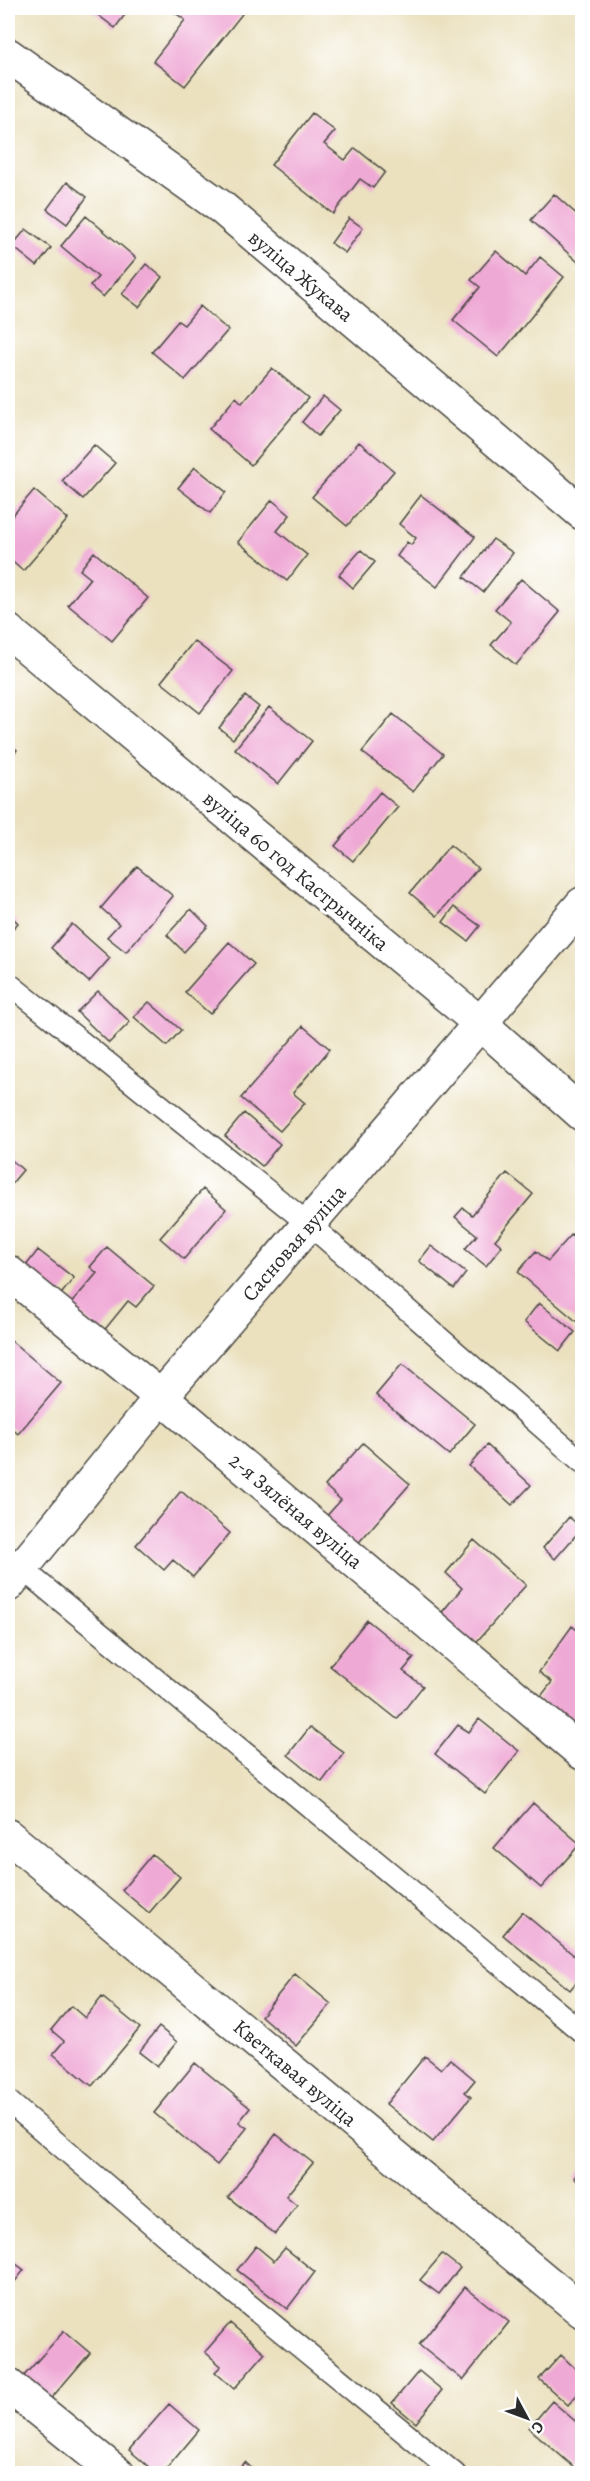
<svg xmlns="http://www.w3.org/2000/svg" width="590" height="2481" viewBox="0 0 590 2481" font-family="Alegreya,serif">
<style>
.building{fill:#efa9d5}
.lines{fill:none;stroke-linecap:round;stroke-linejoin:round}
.lane-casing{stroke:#484641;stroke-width:24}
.street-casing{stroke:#484641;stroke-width:36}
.lane{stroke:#fff;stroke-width:21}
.street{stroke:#fff;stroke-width:33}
.labels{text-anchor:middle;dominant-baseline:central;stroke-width:6;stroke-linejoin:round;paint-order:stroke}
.street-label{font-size:21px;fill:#2b2b2b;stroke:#fff}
</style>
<rect width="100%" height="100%" fill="#fff"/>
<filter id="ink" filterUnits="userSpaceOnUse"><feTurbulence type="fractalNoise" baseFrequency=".0167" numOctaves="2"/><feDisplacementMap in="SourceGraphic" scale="12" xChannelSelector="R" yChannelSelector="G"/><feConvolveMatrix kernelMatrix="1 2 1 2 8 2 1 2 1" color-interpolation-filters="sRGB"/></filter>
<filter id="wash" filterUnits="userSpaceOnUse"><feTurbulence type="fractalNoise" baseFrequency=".008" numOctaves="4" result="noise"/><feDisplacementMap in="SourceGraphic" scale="24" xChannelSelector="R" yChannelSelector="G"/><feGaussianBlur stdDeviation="1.35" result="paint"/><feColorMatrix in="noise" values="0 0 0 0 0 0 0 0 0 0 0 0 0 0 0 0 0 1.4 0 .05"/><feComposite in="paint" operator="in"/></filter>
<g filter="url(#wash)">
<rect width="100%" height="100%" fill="#ebe1bf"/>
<g id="blocks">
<path class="building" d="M 89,8 L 130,8 L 115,28 Z
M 178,8 L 233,8 L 242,14 L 185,86 L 153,61 L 185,20 L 174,12 Z
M 312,113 L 335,131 L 324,144 L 345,160 L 355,148 L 385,172 L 373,188 L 360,179 L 333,214 L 271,165 Z
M 67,182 L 87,197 L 67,224 L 47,209 Z
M 554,194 L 582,219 L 582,257 L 578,262 L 531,220 Z
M 86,216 L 136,258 L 103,297 L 90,286 L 98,277 L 61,246 Z
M 349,218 L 363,228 L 345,253 L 331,243 Z
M 26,229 L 51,248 L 37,266 L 12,246 Z
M 496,251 L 525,276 L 540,257 L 564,277 L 498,357 L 453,320 L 480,287 L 471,280 Z
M 146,264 L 162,277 L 139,307 L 122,294 Z
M 200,306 L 228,330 L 185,380 L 152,352 L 178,321 L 184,325 Z
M 272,368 L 308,398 L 251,465 L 209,429 L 236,397 L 242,403 Z
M 323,396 L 340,410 L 318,436 L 302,422 Z
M 359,442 L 394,471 L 347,526 L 312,497 Z
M 94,445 L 115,463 L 83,499 L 62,481 Z
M 195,467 L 226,492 L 210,513 L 178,488 Z
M 34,490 L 68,519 L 23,571 L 8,558 L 8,521 Z
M 421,495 L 475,537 L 437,587 L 397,556 L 407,542 L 411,545 L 416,538 L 399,524 Z
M 272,500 L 290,515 L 277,531 L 307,555 L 287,581 L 238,542 Z
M 493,539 L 513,553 L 483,592 L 464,577 Z
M 361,550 L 375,562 L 353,588 L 339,575 Z
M 94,552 L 148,598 L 112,641 L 68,605 L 90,578 L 80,570 Z
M 521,579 L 560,612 L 516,665 L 491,645 L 511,622 L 495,609 Z
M 194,641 L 233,671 L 200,713 L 161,682 Z
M 245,696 L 259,707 L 233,739 L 219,728 Z
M 269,707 L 312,741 L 278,784 L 235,749 Z
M 393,714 L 443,754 L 413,792 L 362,752 Z
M 8,743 L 17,750 L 8,762 Z
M 380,792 L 398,807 L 353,861 L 335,846 Z
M 450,845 L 478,868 L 437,916 L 410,893 Z
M 137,866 L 173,896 L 126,952 L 107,937 L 119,924 L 101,908 Z
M 454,907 L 480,926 L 468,941 L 443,922 Z
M 191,909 L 208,926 L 184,952 L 167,935 Z
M 8,913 L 18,923 L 8,934 Z
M 72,924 L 110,958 L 89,982 L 51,948 Z
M 229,942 L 254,964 L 210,1014 L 185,992 Z
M 98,991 L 130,1022 L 109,1043 L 77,1012 Z
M 149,1002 L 181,1030 L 167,1046 L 134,1017 Z
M 303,1026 L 330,1049 L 293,1093 L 305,1103 L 280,1131 L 241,1098 Z
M 244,1113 L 280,1144 L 262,1166 L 225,1136 Z
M 8,1157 L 23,1170 L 8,1188 Z
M 507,1173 L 533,1194 L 495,1240 L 502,1246 L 486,1266 L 465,1249 L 477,1235 L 455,1217 L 463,1208 L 472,1215 Z
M 203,1189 L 226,1209 L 184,1259 L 160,1238 Z
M 572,1234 L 582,1243 L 582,1313 L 576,1321 L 518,1272 L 536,1251 L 548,1261 Z
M 431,1246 L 466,1273 L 454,1289 L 419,1261 Z
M 107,1247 L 154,1286 L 136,1307 L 128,1301 L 102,1333 L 69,1306 L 97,1273 L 90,1267 Z
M 38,1250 L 74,1278 L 58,1298 L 22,1271 Z
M 539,1303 L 575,1332 L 560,1351 L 524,1322 Z
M 9,1339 L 61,1383 L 18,1434 L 8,1425 Z
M 402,1364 L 475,1424 L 449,1455 L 376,1395 Z
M 363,1443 L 410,1484 L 354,1548 L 323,1520 L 341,1500 L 325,1486 Z
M 487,1445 L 531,1485 L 512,1505 L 469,1466 Z
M 181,1491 L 230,1533 L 193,1577 L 173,1560 L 164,1570 L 136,1545 Z
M 569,1517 L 582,1528 L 555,1559 L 543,1548 Z
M 474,1540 L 526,1585 L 472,1647 L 438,1617 L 462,1588 L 446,1573 Z
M 367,1620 L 414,1658 L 403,1671 L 423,1686 L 397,1719 L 330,1666 Z
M 572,1626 L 582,1634 L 582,1725 L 579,1731 L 538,1700 L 552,1682 L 539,1672 Z
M 479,1719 L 519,1751 L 485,1794 L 435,1754 L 458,1725 L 469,1732 Z
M 310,1727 L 344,1753 L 322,1782 L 288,1755 Z
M 533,1803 L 580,1844 L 541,1888 L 494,1848 Z
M 152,1854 L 180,1877 L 149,1913 L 122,1890 Z
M 522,1912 L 582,1962 L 582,1975 L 570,1990 L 503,1935 Z
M 295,1974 L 331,2004 L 296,2046 L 261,2016 Z
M 102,1997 L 140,2028 L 92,2086 L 53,2054 L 64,2041 L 51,2030 L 71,2006 L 85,2018 Z
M 159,2027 L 177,2042 L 157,2066 L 139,2052 Z
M 425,2056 L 441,2069 L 450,2059 L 475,2080 L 465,2092 L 471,2097 L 433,2142 L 386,2104 Z
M 195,2063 L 250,2108 L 239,2122 L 247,2128 L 217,2165 L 154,2113 Z
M 276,2134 L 313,2163 L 286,2196 L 297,2205 L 275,2234 L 228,2197 Z
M 582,2168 L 582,2185 L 574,2178 Z
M 256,2246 L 274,2261 L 285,2248 L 315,2272 L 287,2309 L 237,2270 Z
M 442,2254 L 460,2268 L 439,2294 L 420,2280 Z
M 8,2258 L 24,2270 L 13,2284 L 8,2280 Z
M 465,2287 L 509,2322 L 463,2380 L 419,2345 Z
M 230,2323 L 265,2353 L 234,2389 L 215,2372 L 221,2366 L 205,2352 Z
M 64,2331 L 90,2353 L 49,2401 L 22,2378 Z
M 561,2355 L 582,2375 L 582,2389 L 568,2405 L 539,2379 Z
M 419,2371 L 442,2390 L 416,2423 L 392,2403 Z
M 552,2401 L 575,2421 L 582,2412 L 582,2474 L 529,2428 Z
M 169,2404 L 199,2430 L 162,2474 L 157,2474 L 129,2450 Z
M 245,2462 L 258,2474 L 235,2474 Z"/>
</g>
</g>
<g filter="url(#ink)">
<use href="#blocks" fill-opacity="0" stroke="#484641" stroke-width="1.5"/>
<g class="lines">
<g class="lane-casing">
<path id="lane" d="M 8,983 L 310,1225 L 582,1462
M 8,1557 L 582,2032
M 8,2101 L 182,2250 L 455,2474"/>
</g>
<g class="street-casing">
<path id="street" d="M 8,55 L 221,207 L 582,513
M 8,631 L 481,1024 L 582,1114
M 8,1272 L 161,1397 L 582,1753
M 8,1585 L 161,1397 L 582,904
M 8,1836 L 582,2311
M 8,2385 L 118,2474"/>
</g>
<use href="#lane" class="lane"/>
<use href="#street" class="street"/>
</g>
</g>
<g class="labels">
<g class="street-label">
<text transform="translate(301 276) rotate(40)">вуліца Жукава</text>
<text transform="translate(296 871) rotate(40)">вуліца 60 год Кастрычніка</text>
<text transform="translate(294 1243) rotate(-49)">Сасновая вуліца</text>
<text transform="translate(296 1511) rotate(40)">2-я Зялёная вуліца</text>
<text transform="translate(295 2073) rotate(40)">Кветкавая вуліца</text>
</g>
</g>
<rect width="590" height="2481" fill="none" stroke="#fff" stroke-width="30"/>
<g transform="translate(527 2418) rotate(131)" stroke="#ffffff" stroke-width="4.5" paint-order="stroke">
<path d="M0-4.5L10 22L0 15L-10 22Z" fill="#2b2b2b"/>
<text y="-9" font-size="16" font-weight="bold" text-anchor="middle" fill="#2b2b2b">С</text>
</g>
</svg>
